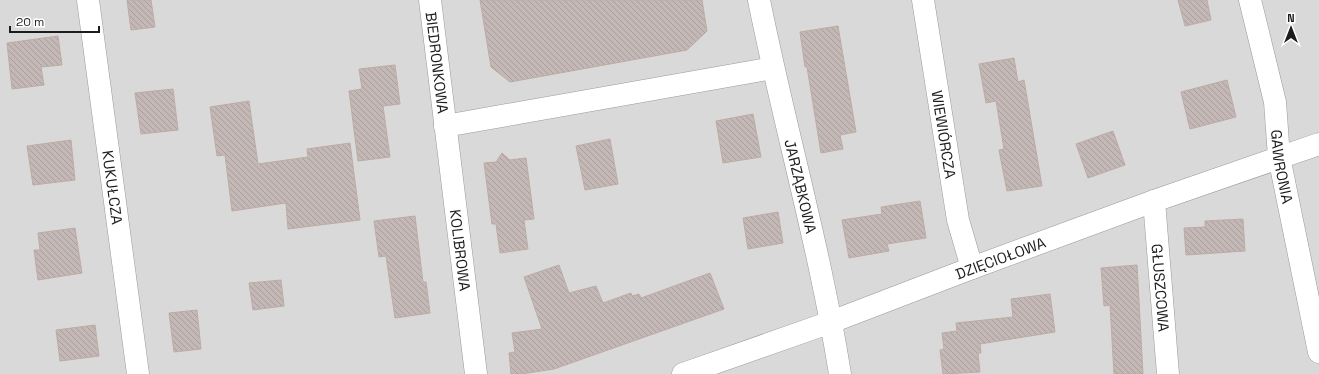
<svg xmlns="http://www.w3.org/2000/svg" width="1319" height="374" viewBox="0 0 1319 374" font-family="'Space Grotesk',sans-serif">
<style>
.residential{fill:#dad9d9}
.building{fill:url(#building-back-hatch);stroke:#bdaba5}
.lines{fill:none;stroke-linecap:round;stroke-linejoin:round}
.street-casing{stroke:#999;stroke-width:23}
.street{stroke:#fff;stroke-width:22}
.labels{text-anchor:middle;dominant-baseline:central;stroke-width:3;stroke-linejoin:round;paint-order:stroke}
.street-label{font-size:15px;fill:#1c1c1c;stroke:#fff}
</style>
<defs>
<pattern id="building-back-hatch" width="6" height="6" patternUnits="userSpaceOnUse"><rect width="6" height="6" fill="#c4b8b6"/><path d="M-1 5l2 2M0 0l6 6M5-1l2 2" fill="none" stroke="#a89e9c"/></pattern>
</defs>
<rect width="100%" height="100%" fill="#ede7e2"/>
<path class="residential" d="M 0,0 L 1319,0 L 1319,374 L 0,374 Z"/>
<path class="building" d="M 127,0 L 151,0 L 155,27 L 131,30 Z
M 480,0 L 702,0 L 707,31 L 687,50 L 510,82 L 491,67 Z
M 1178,0 L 1207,0 L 1211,20 L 1185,26 Z
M 838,26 L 856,132 L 840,135 L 843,149 L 821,153 L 807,67 L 805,67 L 800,32 Z
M 58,36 L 62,65 L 41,67 L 44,85 L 12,89 L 7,43 Z
M 1014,58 L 1018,82 L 1024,80 L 1042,186 L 1007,191 L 999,150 L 1004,149 L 996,101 L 986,103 L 979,64 Z
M 395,65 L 400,104 L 383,106 L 390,157 L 358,161 L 349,91 L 362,89 L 359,69 Z
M 1227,80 L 1236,117 L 1190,129 L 1181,92 Z
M 173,89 L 178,130 L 141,134 L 135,93 Z
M 249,101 L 258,164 L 308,157 L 307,149 L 350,143 L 360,220 L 288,229 L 286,203 L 232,211 L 225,155 L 217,156 L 210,107 Z
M 753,114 L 761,157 L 723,163 L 716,121 Z
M 1113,131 L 1125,165 L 1088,178 L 1076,144 Z
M 610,139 L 618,184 L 585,190 L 576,146 Z
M 71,140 L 75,180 L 33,185 L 27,146 Z
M 502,153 L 510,160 L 526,158 L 534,219 L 524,220 L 528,249 L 500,253 L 496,224 L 492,224 L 484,163 L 496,162 Z
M 920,201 L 926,238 L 887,244 L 889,251 L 849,258 L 842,220 L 882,214 L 881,207 Z
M 778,212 L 783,243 L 748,249 L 743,218 Z
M 415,216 L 423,282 L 426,282 L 430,313 L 395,318 L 386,256 L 379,257 L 374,221 Z
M 1243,219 L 1245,251 L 1186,255 L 1184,228 L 1205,227 L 1205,221 Z
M 75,228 L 82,273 L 38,280 L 34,250 L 40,250 L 38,233 Z
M 559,265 L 569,293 L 596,286 L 603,303 L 631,293 L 632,296 L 639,294 L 641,298 L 710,273 L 724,309 L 554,369 L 521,374 L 511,374 L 509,353 L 515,352 L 512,333 L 542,329 L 524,277 Z
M 1137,265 L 1143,374 L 1114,374 L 1110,305 L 1104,306 L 1101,268 Z
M 281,280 L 284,306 L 253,310 L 249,283 Z
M 1050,294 L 1055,332 L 980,344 L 981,353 L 978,353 L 980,372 L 943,374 L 940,350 L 944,349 L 942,333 L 957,331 L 956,323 L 1013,317 L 1011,299 Z
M 197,310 L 201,349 L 174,352 L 169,313 Z
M 95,325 L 99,356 L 60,361 L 56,330 Z"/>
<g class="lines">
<g class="street-casing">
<g id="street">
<path id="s1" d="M 88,0 L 138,374"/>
<path id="s2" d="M 430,0 L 476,374"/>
<path id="s3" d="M 759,0 C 784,125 820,248 840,374"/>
<path id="s4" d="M 923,0 L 958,220 L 972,268"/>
<path id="s5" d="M 1250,0 L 1275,102 L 1279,157 L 1319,352"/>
<path d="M 445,126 L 773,68"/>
<path id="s6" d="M 1154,201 L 1168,374"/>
<path id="s7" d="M 683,374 L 831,322 L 972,268 L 1154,201 L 1319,144"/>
</g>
</g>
<use href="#street" class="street"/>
</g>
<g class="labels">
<g class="street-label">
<text stroke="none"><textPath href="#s2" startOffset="63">BIEDRONKOWA</textPath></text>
<text stroke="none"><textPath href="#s4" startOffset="136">WIEWIÓRCZA</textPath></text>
<text stroke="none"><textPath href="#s5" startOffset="170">GAWRONIA</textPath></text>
<text stroke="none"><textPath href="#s1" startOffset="189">KUKUŁCZA</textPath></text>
<text stroke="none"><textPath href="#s3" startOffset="191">JARZĄBKOWA</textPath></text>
<text stroke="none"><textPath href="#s2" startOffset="252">KOLIBROWA</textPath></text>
<text stroke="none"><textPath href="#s7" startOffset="338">DZIĘCIOŁOWA</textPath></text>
<text stroke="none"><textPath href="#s6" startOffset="87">GŁUSZCOWA</textPath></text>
</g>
</g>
<g transform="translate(1291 28)" stroke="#ffffff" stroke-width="3" paint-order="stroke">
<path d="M0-3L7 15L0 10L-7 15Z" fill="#1c1c1c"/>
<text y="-6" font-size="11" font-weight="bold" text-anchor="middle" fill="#1c1c1c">N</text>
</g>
<path d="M10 26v6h89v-6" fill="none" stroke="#1c1c1c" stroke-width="2"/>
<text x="16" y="26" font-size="12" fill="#1c1c1c" stroke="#ffffff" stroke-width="3" paint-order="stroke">20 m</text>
</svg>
